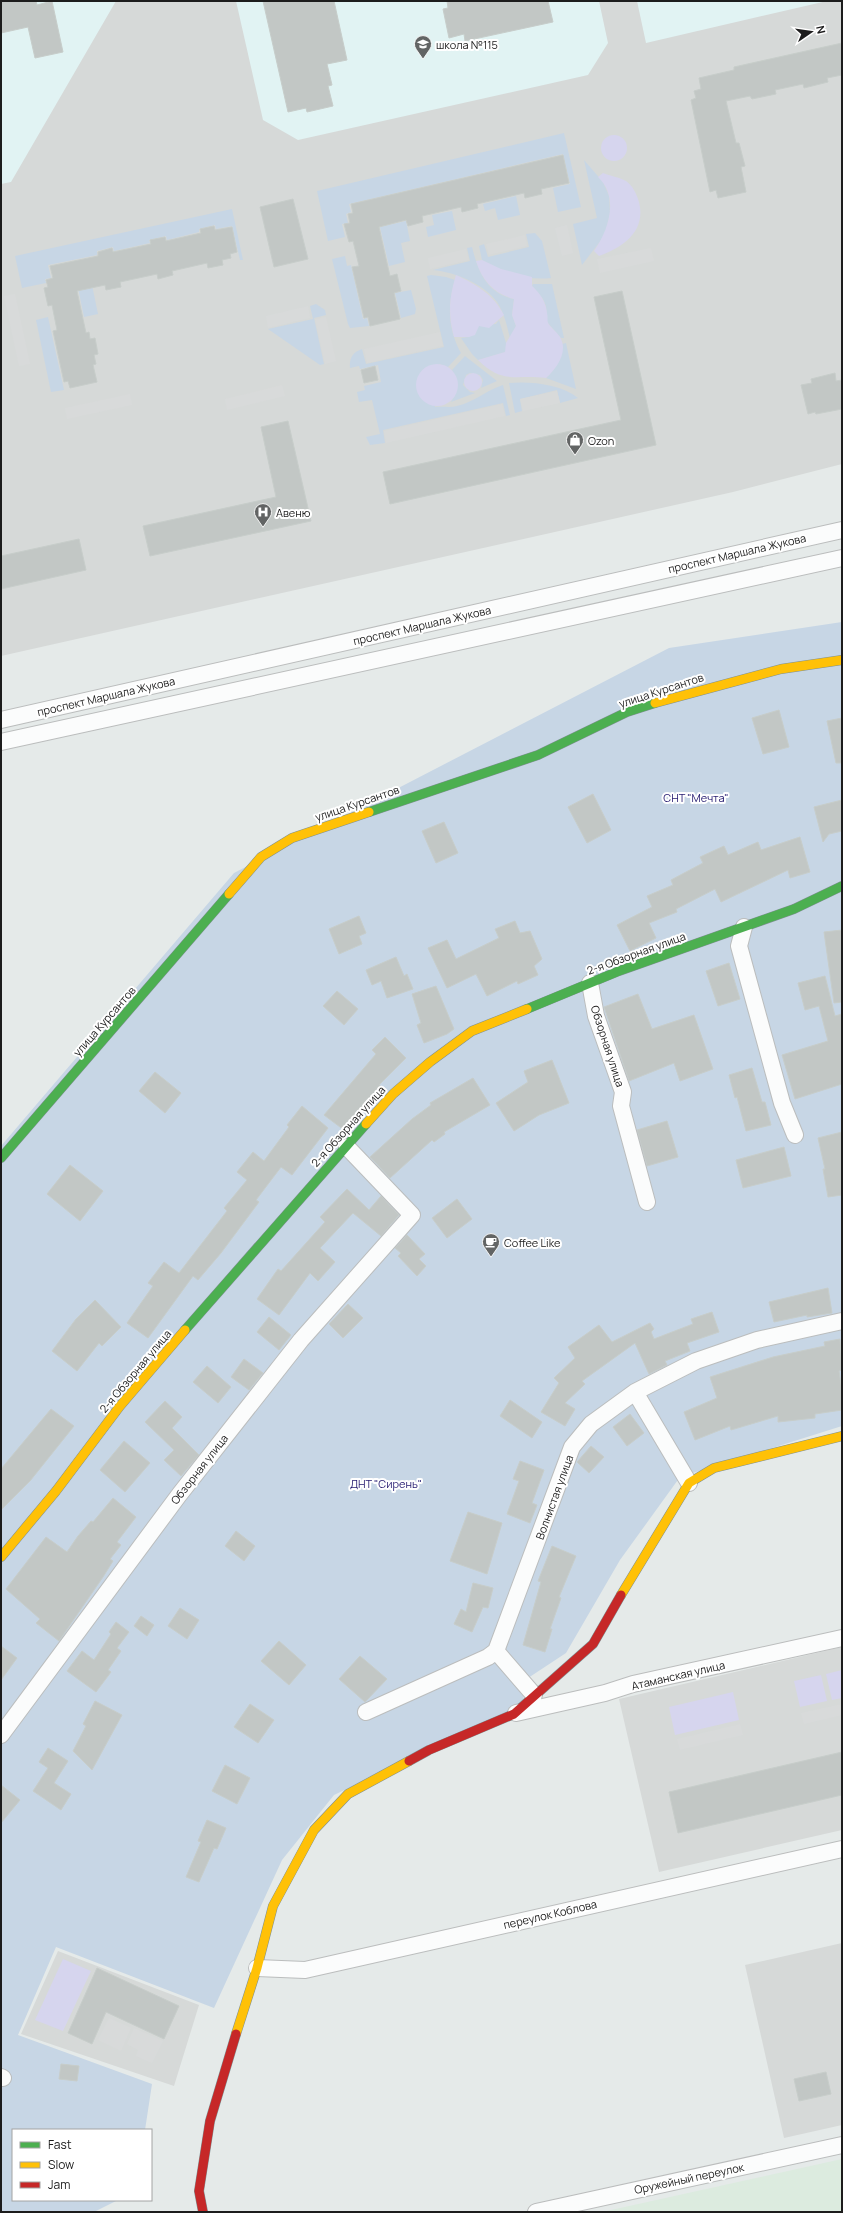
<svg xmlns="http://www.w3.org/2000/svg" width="843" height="2213" viewBox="0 0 843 2213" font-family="Manrope,sans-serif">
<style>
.residential{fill:#d6d9d8}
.commercial{fill:#dcebdf}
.education{fill:#e1f3f3}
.grass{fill:#c7d6e5}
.park{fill:#d6d5ee}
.parking{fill:#d8dada}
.building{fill:#c2c7c5;stroke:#c7cdca}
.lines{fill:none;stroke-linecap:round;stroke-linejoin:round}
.street-casing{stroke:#bbbdbd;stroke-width:18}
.fast-casing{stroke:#7f9092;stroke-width:10}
.slow-casing{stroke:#7f9092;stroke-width:10}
.jam-casing{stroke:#7f9092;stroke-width:10}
.street{stroke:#fbfcfc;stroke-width:16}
.fast{stroke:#4caf50;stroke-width:9}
.slow{stroke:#ffc107;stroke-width:9}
.jam{stroke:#c62828;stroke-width:9}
.labels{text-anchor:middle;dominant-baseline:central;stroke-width:4;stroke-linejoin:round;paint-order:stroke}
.poi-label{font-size:11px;fill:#1c1c1c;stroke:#fff;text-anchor:start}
.street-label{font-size:11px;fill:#1c1c1c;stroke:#fff}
.park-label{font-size:11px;fill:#22176e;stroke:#fff}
</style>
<rect width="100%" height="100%" fill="#e5eae9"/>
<path class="residential" d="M 1,1 L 842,1 L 842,464 L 733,492 L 1,656 Z
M 842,1647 L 842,1830 L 659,1872 L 619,1699 Z
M 842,1943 L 842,2125 L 784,2138 L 745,1965 Z
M 58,1951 L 199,2005 L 174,2086 L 21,2034 Z"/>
<path class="commercial" d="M 842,2159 L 842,2212 L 602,2212 Z"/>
<path class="education" d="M 1,1 L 116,1 L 11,182 L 1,184 Z
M 236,1 L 599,1 L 608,43 L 588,75 L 298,140 L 263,120 Z
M 637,1 L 827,1 L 646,43 Z"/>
<path class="grass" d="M 564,133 L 581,207 L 558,212 L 553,188 L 570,184 L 563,154 L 349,204 L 351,212 L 346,214 L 348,223 L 342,224 L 345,237 L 328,241 L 317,191 Z
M 584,160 L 603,182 L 609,196 L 610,213 L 605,235 L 582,265 L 573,224 L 597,218 Z
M 516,196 L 520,215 L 498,220 L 495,208 L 485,211 L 483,204 Z
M 232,209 L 243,260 L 240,260 L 232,226 L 216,229 L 215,225 L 199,229 L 199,232 L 167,240 L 166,236 L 149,240 L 150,243 L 114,251 L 113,247 L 97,251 L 97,255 L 48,265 L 51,278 L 45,279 L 46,283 L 22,288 L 15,256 Z
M 452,211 L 456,230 L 428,237 L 426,227 L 434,225 L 432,215 Z
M 406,221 L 410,241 L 401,243 L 405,262 L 389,266 L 380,227 Z
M 535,233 L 542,241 L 551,278 C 528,281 501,272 482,260 L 479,246 L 484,244 L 488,257 L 529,247 L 526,234 Z
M 472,247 C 478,271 487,294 514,299 L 512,315 L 516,326 L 510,338 C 507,326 504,312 497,302 C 484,284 455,272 433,270 L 470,261 L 467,248 Z
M 345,256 L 347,266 L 351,265 L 363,319 L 367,318 L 369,326 L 350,328 L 348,324 L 332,259 Z
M 431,275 L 446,277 L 455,280 C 447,305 448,330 461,353 L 448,367 L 439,364 L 435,407 C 443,406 450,408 457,406 C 474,402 487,390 503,385 L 510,415 L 506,416 L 503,403 L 383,430 L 385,443 L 370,445 L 366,437 L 380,434 L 372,400 L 359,402 L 357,392 L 365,390 L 364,386 L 381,382 L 378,365 L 360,369 L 359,366 L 350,368 C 349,358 353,352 362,349 L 366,364 L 444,347 L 427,276 Z
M 533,284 L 552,284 L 564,338 L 561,338 L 547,322 L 546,306 L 543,299 L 532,286 Z
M 92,285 L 98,314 L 84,317 L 78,288 Z
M 411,290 L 416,309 L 415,314 L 401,318 L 395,293 Z
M 316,304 L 325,310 L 326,315 L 314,318 L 324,364 L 320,365 L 268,329 L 313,319 L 310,306 Z
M 48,317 L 64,390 L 51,392 L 36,320 Z
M 499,320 L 506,343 L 506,352 L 478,360 L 472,354 L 461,338 L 469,337 L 479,325 L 496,324 Z
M 566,343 L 576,389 L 546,378 C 555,370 563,356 562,344 Z
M 465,356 L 497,381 L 481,388 L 483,380 L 480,375 L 470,373 L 466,375 L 463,385 L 470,392 L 475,393 L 451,402 C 457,393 457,379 452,370 Z
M 509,383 C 530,381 561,384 578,398 L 560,403 L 557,390 L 520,399 L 522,411 L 515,413 Z
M 842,622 L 842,1426 L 680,1477 L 620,1560 L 566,1653 L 522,1682 L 524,1704 L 334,1795 L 282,1860 L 214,2008 L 56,1947 L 18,2035 L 152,2084 L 145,2130 L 13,2130 L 13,2200 L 118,2200 L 94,2212 L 1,2212 L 1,1146 L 234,873 L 669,648 Z"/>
<path class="park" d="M601 148a13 13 0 1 1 26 0a13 13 0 1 1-26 0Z
M 603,173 C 610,176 619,177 626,181 C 632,185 636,193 638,199 C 648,229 625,247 599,256 L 594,251 C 608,231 620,198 598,177 Z
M 482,260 L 501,269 L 532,277 L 532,286 C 540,293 546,302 547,313 C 548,316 547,320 548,323 C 550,327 557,332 560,337 C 569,352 556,369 546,378 C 516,374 503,385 478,360 L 505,352 L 506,343 L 516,326 L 512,315 L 514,299 C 494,294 482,280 476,261 Z
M 456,275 C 477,285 493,294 504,315 L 489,328 L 479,326 L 475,335 L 469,337 L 454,337 C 448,315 449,298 456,275 Z
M416 385a21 21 0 1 1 42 0a21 21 0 1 1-42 0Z
M464 382a9 9 0 1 1 18 0a9 9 0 1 1-18 0Z
M 842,1670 L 842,1698 L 832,1700 L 826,1674 Z
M 821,1675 L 827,1701 L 800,1707 L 794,1681 Z
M 733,1692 L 739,1720 L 675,1735 L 669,1707 Z
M 63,1959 L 91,1971 L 63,2031 L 35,2020 Z"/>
<path class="parking" d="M 567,225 L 573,253 L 562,256 L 555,228 Z
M 525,235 L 527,246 L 489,255 L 486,244 Z
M 651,248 L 654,261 L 600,273 L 597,259 Z
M 466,249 L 469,260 L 430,269 L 428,258 Z
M 15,294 L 30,364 L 19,366 L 4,296 Z
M 308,306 L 310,318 L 268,328 L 266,316 Z
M 326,317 L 336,361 L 325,364 L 315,319 Z
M 440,332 L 443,346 L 367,363 L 364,349 Z
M 282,385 L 285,396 L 227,410 L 225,399 Z
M 557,391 L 560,403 L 523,411 L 520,399 Z
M 130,394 L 132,405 L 67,419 L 65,408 Z
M 502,404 L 505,416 L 386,443 L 384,431 Z
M 842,1704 L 842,1715 L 804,1724 L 801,1713 Z
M 740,1724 L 743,1735 L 680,1750 L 677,1739 Z
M 109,2018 L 131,2028 L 121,2051 L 98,2040 Z
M 134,2028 L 163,2041 L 152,2063 L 136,2056 L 138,2050 L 127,2044 Z"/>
<path class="building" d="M 1,1 L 36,1 L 37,5 L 52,1 L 63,52 L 35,58 L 28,27 L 1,33 Z
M 263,1 L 334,1 L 347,60 L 327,64 L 332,85 L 328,86 L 333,106 L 307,112 L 306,108 L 288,112 Z
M 447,1 L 548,1 L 553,22 L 465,41 L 464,34 L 449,38 L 443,9 L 448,8 Z
M 842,43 L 842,75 L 827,78 L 828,82 L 804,88 L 803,84 L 775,90 L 776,94 L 752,99 L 750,96 L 726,101 L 736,143 L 739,143 L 745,166 L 741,167 L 746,192 L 718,198 L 716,190 L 710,192 L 691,100 L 696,98 L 694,91 L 701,89 L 699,78 L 734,70 L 734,67 Z
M 563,155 L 569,183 L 541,189 L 542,194 L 525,198 L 524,193 L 477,204 L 478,208 L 462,212 L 461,207 L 422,216 L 423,222 L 408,226 L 406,220 L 379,227 L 390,276 L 397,274 L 399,283 L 401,291 L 394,293 L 400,319 L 370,326 L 368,317 L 364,318 L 352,267 L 359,266 L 353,241 L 349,242 L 344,224 L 350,223 L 348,214 L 353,213 L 351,204 Z
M 293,199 L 308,259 L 274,267 L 260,207 Z
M 214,226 L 215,230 L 232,227 L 237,252 L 230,254 L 231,258 L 222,260 L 223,265 L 208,268 L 207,263 L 172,271 L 173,275 L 158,279 L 157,274 L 120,282 L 121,287 L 106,290 L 105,285 L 77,291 L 86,333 L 89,332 L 90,339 L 95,338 L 98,354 L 94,355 L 96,364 L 93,365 L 97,382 L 70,388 L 68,381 L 64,382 L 53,331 L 57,330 L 52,305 L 48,306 L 44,288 L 48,287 L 46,280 L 53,278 L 50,266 L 98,256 L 98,252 L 112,248 L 113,252 L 151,244 L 150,240 L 165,237 L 166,241 L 201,233 L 200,229 Z
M 622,291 L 656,445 L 390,504 L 383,472 L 621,420 L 594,297 Z
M 375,366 L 378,380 L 364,383 L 361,370 Z
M 835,373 L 836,381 L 842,380 L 842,409 L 816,414 L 815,412 L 808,414 L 801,385 L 812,383 L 811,379 Z
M 288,421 L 311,521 L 150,556 L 143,526 L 276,497 L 261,427 Z
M 79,539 L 86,570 L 1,589 L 1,556 Z
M 779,710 L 789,747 L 763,754 L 752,718 Z
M 842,718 L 842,763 L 836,763 L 827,721 Z
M 593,794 L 611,830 L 587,843 L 568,807 Z
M 842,800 L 842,831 L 829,834 L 823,842 L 814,807 Z
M 444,822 L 458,853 L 436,863 L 422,831 Z
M 800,837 L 810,872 L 790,878 L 788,870 L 721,902 L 715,889 L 676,909 L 677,912 L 649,923 L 656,938 L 630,951 L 617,925 L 652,907 L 647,896 L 673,885 L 671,880 L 703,863 L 700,857 L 724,846 L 728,855 L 758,842 L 761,850 Z
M 359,916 L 366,933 L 359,936 L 362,944 L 339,954 L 329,929 Z
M 515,921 L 520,933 L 530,931 L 542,959 L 534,966 L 538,975 L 518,984 L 517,981 L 487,996 L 476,974 L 447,988 L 428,948 L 447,940 L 456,959 L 499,938 L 495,929 Z
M 842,930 L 842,1002 L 834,1003 L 824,932 Z
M 396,957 L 404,976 L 407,974 L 413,989 L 387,998 L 381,981 L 372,985 L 366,970 Z
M 729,963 L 740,999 L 718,1006 L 706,971 Z
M 825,976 L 835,1016 L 842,1014 L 842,1084 L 795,1099 L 782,1055 L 828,1041 L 819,1006 L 805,1010 L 798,983 Z
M 436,986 L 454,1029 L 447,1034 L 424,1043 L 417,1025 L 421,1023 L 412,994 Z
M 337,991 L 358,1009 L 344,1025 L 323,1006 Z
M 638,994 L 652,1029 L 694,1015 L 713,1069 L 680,1081 L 674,1063 L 629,1081 L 604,1007 Z
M 385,1037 L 406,1058 L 379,1085 L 382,1087 L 364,1107 L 363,1106 L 344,1130 L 324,1115 L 376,1054 L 372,1050 Z
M 552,1060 L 569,1103 L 539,1115 L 514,1131 L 496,1103 L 528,1082 L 524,1071 Z
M 752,1068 L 762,1102 L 765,1102 L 771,1125 L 746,1131 L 737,1097 L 735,1098 L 729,1075 Z
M 155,1072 L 181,1093 L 165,1113 L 139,1091 Z
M 473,1078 L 490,1105 L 444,1132 L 445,1134 L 434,1142 L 432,1140 L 390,1178 L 370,1157 L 412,1119 L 431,1105 L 430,1103 Z
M 302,1106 L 328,1128 L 292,1175 L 281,1167 L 256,1200 L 259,1202 L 221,1253 L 198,1280 L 193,1276 L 148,1338 L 127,1323 L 153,1286 L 148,1283 L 164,1262 L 179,1273 L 227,1211 L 224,1208 L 247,1180 L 237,1172 L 253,1152 L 264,1161 L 289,1127 L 287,1125 Z
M 667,1121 L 678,1157 L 647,1166 L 637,1130 Z
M 842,1132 L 842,1195 L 828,1197 L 823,1169 L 825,1169 L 818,1138 Z
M 784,1147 L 791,1176 L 743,1188 L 736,1160 Z
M 70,1165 L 103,1191 L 80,1221 L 47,1194 Z
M 347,1189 L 369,1210 L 381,1196 L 399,1215 L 381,1236 L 353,1213 L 320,1248 L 335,1262 L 318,1281 L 310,1273 L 279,1315 L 257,1299 L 278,1269 L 281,1271 L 325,1222 L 320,1217 Z
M 457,1199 L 472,1219 L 447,1238 L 432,1218 Z
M 407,1235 L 425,1254 L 419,1259 L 426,1266 L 417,1276 L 398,1256 L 401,1253 L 395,1248 Z
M 828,1288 L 832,1313 L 807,1317 L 807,1315 L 774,1322 L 769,1302 Z
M 95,1300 L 121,1327 L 102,1346 L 99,1343 L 77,1371 L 52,1351 L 76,1319 Z
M 348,1304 L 363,1318 L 343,1338 L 329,1324 Z
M 712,1312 L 719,1332 L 687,1343 L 690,1351 L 665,1361 L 667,1365 L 649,1374 L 635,1343 L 582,1381 L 585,1384 L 565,1403 L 575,1409 L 565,1426 L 541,1412 L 559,1383 L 554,1378 L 575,1358 L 568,1347 L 599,1325 L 612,1342 L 650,1323 L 654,1329 L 651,1332 L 654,1339 L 693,1324 L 691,1319 Z
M 269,1317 L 291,1335 L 279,1350 L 257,1332 Z
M 840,1339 L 842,1370 L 839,1371 L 842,1391 L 842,1410 L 815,1414 L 815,1418 L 778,1422 L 778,1416 L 731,1430 L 730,1426 L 695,1440 L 684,1412 L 717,1398 L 710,1377 L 773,1357 L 825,1346 L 824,1342 Z
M 244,1359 L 263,1373 L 249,1390 L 231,1377 Z
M 207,1366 L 231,1387 L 218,1403 L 193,1382 Z
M 510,1400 L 542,1422 L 532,1438 L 500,1416 Z
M 165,1401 L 182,1417 L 172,1428 L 199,1455 L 181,1476 L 164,1460 L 174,1450 L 145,1422 Z
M 51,1409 L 74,1426 L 30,1481 L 1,1510 L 1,1469 Z
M 630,1414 L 644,1433 L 627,1446 L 613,1427 Z
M 124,1441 L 150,1463 L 125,1492 L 100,1470 Z
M 591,1446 L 604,1457 L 589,1473 L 577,1462 Z
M 520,1461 L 544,1470 L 532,1503 L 537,1505 L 530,1523 L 507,1514 L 519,1481 L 513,1479 Z
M 113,1498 L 136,1517 L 117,1542 L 121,1545 L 110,1559 L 113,1561 L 103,1577 L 59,1641 L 36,1623 L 40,1619 L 6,1589 L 46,1537 L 67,1552 L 78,1536 L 91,1521 L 93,1522 Z
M 468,1512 L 502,1523 L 487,1574 L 450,1561 Z
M 236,1531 L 255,1546 L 244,1561 L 225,1546 Z
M 552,1546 L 576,1556 L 559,1597 L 561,1598 L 550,1629 L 552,1629 L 545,1652 L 523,1645 L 541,1582 L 538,1581 Z
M 473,1583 L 493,1588 L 488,1608 L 483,1607 L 472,1632 L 454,1624 L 461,1609 L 466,1612 Z
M 180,1608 L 199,1620 L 187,1639 L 168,1626 Z
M 141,1616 L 154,1625 L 147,1636 L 134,1626 Z
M 116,1622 L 129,1632 L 117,1648 L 121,1651 L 108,1670 L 111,1672 L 96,1692 L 67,1671 L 82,1651 L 94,1660 L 111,1634 L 109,1632 Z
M 279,1641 L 306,1665 L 289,1685 L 261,1661 Z
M 1,1646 L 17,1658 L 1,1680 Z
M 360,1656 L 387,1679 L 365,1702 L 339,1679 Z
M 95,1701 L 122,1715 L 92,1770 L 73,1751 L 86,1726 L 83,1724 Z
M 250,1704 L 274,1720 L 258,1743 L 234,1727 Z
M 48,1748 L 68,1761 L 54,1783 L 71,1794 L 61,1810 L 33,1791 L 48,1768 L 39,1762 Z
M 842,1752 L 842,1795 L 678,1833 L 669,1792 Z
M 225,1765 L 250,1778 L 237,1804 L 212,1791 Z
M 1,1785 L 20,1800 L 1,1823 Z
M 207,1820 L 226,1828 L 217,1849 L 214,1848 L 199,1882 L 186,1877 L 201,1842 L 198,1841 Z
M 97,1968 L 179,2006 L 164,2039 L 106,2012 L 92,2044 L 68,2033 Z
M 61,2064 L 79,2066 L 77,2081 L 59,2079 Z
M 826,2072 L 831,2094 L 799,2101 L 794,2079 Z"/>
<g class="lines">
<g class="street-casing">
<path id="street" d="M 1,720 L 842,530
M 1,742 L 842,558
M 744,927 L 739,946 L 782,1103 L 795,1135
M 590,983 L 596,1016 L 623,1092 L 621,1106 L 647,1202
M 635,1392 L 689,1483
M 496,1651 L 534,1695
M 366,1712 L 488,1657 L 496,1651 L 572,1447 L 591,1424 L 635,1392 L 696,1361 L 757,1340 L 842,1321
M 516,1713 L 605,1693 L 633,1684 L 842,1638
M 1,1735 L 179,1495 L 301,1340 L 412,1215 L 347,1147
M 257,1968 L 305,1970 L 842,1849
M 1,2077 L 3,2078
M 536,2212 L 842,2145"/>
</g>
<g class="fast-casing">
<path id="fast" d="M 369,812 L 538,755 L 627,712 L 655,703
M 527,1009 L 619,971 L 794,909 L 842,886
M 1,1158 L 229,894
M 185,1330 L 366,1124"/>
</g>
<g class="slow-casing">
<path id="slow" d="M 655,703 L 781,669 L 842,660
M 229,894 L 261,857 L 292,838 L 369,812
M 366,1124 L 393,1094 L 430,1062 L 472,1031 L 527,1009
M 1,1557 L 56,1491 L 120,1406 L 185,1330
M 621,1595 L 689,1483 L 714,1468 L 842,1436
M 236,2034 L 257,1968 L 273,1906 L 314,1830 L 348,1794 L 409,1761"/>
</g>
<g class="jam-casing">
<path id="jam" d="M 409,1761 L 429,1750 L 514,1714 L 593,1644 L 621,1595
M 203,2212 L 199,2191 L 210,2121 L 236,2034"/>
</g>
<use href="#street" class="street"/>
<use href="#fast" class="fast"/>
<use href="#slow" class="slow"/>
<use href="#jam" class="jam"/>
</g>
<defs>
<g id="school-pin" transform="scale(0.9)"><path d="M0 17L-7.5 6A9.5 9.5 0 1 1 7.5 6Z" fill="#626464" stroke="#fff"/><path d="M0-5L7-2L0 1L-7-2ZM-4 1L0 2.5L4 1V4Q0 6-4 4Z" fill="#fff"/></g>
<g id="shop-pin" transform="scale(0.9)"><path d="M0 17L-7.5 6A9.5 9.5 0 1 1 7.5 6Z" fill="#626464" stroke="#fff"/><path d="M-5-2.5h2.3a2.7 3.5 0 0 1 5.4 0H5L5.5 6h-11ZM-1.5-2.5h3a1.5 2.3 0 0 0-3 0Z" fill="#fff"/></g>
<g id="hospital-pin" transform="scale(0.9)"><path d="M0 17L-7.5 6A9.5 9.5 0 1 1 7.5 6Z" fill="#626464" stroke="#fff"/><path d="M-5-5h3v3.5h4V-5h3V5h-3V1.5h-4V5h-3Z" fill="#fff"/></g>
<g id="cafe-pin" transform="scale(0.9)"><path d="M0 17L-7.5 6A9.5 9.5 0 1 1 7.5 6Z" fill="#626464" stroke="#fff"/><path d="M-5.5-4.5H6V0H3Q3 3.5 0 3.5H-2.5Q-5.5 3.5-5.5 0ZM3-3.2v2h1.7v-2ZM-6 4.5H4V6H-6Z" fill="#fff"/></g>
</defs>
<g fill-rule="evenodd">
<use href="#school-pin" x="423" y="44"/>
<use href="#shop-pin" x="575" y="440"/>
<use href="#hospital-pin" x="263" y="512"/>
<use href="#cafe-pin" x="491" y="1242"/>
</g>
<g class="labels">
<g class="poi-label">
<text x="436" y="44">школа №115</text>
<text x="588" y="440">Ozon</text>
<text x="276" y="512">Авеню</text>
<text x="504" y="1242">Coffee Like</text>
</g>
<g class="street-label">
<text transform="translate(737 553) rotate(-13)">проспект Маршала Жукова</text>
<text transform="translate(422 625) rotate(-13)">проспект Маршала Жукова</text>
<text transform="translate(661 690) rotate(-18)">улица Курсантов</text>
<text transform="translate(106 696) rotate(-13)">проспект Маршала Жукова</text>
<text transform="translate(357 803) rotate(-19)">улица Курсантов</text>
<text transform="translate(636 953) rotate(-20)">2-я Обзорная улица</text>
<text transform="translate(104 1021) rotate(-49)">улица Курсантов</text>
<text transform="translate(608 1046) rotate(72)">Обзорная улица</text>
<text transform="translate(348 1126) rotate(-48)">2-я Обзорная улица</text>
<text transform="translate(135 1371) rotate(-50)">2-я Обзорная улица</text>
<text transform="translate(199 1469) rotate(-52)">Обзорная улица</text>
<text transform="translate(554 1497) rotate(-70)">Волнистая улица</text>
<text transform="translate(678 1675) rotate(-13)">Атаманская улица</text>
<text transform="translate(550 1914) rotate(-13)">переулок Коблова</text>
<text transform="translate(689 2178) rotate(-12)">Оружейный переулок</text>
</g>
<g class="park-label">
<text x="696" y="797">СНТ "Мечта"</text>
<text x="386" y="1483">ДНТ "Сирень"</text>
</g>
</g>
<rect width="843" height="2213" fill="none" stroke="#1c1c1c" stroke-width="4"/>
<rect x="12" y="2129" width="140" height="72" fill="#ffffff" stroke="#a4a4a4"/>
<rect x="20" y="2142" width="20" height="6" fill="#4caf50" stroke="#a4a4a4"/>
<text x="48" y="2149" font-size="12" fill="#1c1c1c">Fast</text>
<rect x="20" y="2162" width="20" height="6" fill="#ffc107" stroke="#a4a4a4"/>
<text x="48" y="2169" font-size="12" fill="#1c1c1c">Slow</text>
<rect x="20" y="2182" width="20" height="6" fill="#c62828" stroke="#a4a4a4"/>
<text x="48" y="2189" font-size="12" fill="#1c1c1c">Jam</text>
<g transform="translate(811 32) rotate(77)" stroke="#ffffff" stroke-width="3" paint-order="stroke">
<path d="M0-3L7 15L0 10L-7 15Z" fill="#1c1c1c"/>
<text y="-6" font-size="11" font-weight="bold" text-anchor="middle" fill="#1c1c1c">N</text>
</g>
</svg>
